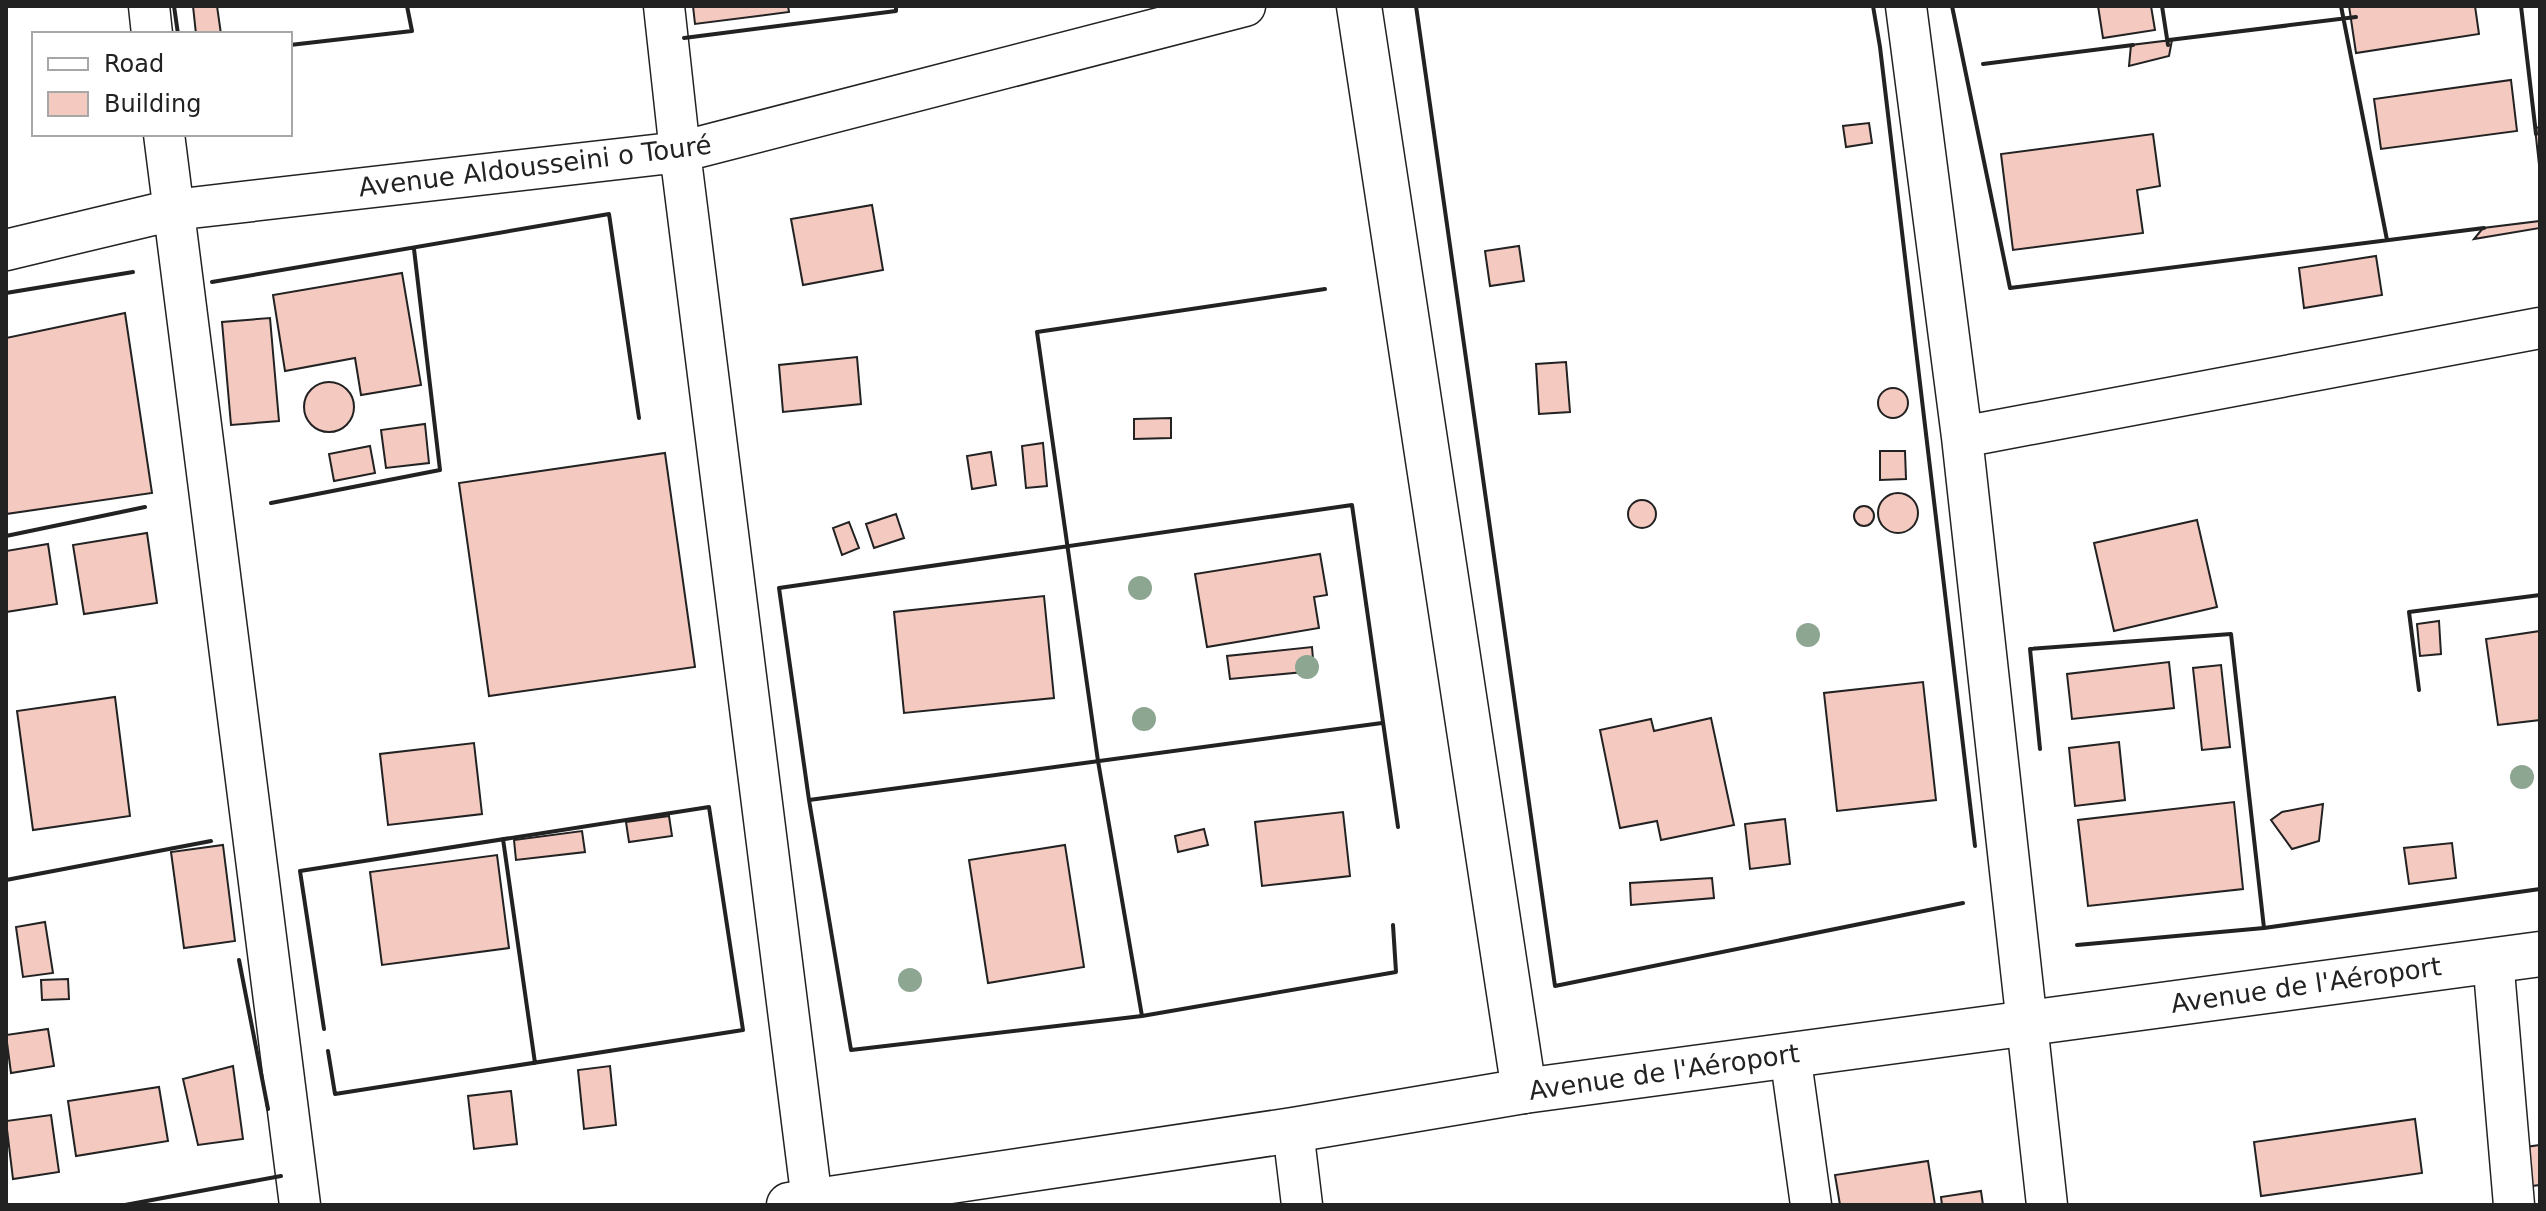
<svg xmlns="http://www.w3.org/2000/svg" width="2546" height="1211" viewBox="0 0 2546 1211" font-family="'DejaVu Sans',sans-serif">
<style>
.building{fill:#f3c9c0;stroke:#222;stroke-width:2}
.lines{fill:none;stroke-linecap:round;stroke-linejoin:round}
.minor-casing{stroke:#222;stroke-width:43}
.tertiary-casing{stroke:#222;stroke-width:47}
.primary-casing{stroke:#222;stroke-width:47}
.minor{stroke:#fff;stroke-width:40}
.tertiary{stroke:#fff;stroke-width:44}
.primary{stroke:#fff;stroke-width:44}
.wall{stroke:#222;stroke-width:4}
.tree{fill:#8da692}
.labels{text-anchor:middle;dominant-baseline:central;stroke-width:6;stroke-linejoin:round;paint-order:stroke}
.street-label{font-size:26px;fill:#222;stroke:#fff}
</style>
<rect width="100%" height="100%" fill="#fff"/>
<path class="building" d="M 193,6 L 217,6 L 221,34 L 196,34 Z
M 693,6 L 788,6 L 789,12 L 695,24 Z
M 2098,6 L 2151,6 L 2155,30 L 2103,38 Z
M 2349,6 L 2475,6 L 2479,34 L 2356,53 Z
M 2172,40 L 2169,56 L 2129,66 L 2131,45 Z
M 2511,80 L 2517,131 L 2381,149 L 2374,99 Z
M 1869,123 L 1872,143 L 1846,147 L 1843,126 Z
M 2540,127 L 2540,174 L 2535,128 Z
M 2153,134 L 2160,186 L 2137,190 L 2143,233 L 2013,250 L 2001,154 Z
M 872,205 L 883,270 L 803,285 L 791,219 Z
M 2540,221 L 2540,228 L 2474,239 L 2483,228 Z
M 1519,246 L 1524,281 L 1490,286 L 1485,251 Z
M 2376,256 L 2382,295 L 2304,308 L 2299,268 Z
M 402,273 L 421,385 L 361,395 L 355,358 L 285,371 L 273,295 Z
M 125,313 L 152,493 L 6,514 L 6,338 Z
M 270,318 L 279,421 L 231,425 L 222,322 Z
M 857,357 L 861,404 L 783,412 L 779,365 Z
M 1566,362 L 1570,412 L 1539,414 L 1536,364 Z
M304 407a25 25 0 1 1 50 0a25 25 0 1 1-50 0Z
M1878 403a15 15 0 1 1 30 0a15 15 0 1 1-30 0Z
M 1171,418 L 1171,438 L 1134,439 L 1134,419 Z
M 425,424 L 429,463 L 386,468 L 381,430 Z
M 1043,443 L 1047,486 L 1026,488 L 1022,446 Z
M 370,446 L 375,473 L 334,481 L 329,454 Z
M 1880,451 L 1905,451 L 1906,479 L 1880,480 Z
M 991,452 L 996,485 L 972,489 L 967,456 Z
M 665,453 L 695,667 L 489,696 L 459,483 Z
M1878 513a20 20 0 1 1 40 0a20 20 0 1 1-40 0Z
M1628 514a14 14 0 1 1 28 0a14 14 0 1 1-28 0Z
M1854 516a10 10 0 1 1 20 0a10 10 0 1 1-20 0Z
M 896,514 L 904,538 L 874,548 L 866,524 Z
M 2197,520 L 2217,607 L 2114,631 L 2094,543 Z
M 849,522 L 859,548 L 842,555 L 833,528 Z
M 147,533 L 157,603 L 84,614 L 73,545 Z
M 48,544 L 57,604 L 6,612 L 6,551 Z
M 1320,554 L 1327,595 L 1314,597 L 1319,628 L 1207,647 L 1195,574 Z
M 1044,596 L 1054,698 L 904,713 L 894,612 Z
M 2439,621 L 2441,654 L 2420,656 L 2417,624 Z
M 2540,631 L 2540,720 L 2498,725 L 2486,639 Z
M 1312,647 L 1314,671 L 1230,679 L 1227,656 Z
M 2169,662 L 2174,708 L 2072,719 L 2067,674 Z
M 2221,665 L 2230,747 L 2202,750 L 2193,668 Z
M 1923,682 L 1936,800 L 1837,811 L 1824,693 Z
M 115,697 L 130,816 L 33,830 L 17,711 Z
M 1711,718 L 1734,825 L 1661,840 L 1657,821 L 1620,828 L 1600,730 L 1651,719 L 1654,731 Z
M 2119,742 L 2125,800 L 2075,806 L 2069,748 Z
M 474,743 L 482,814 L 388,825 L 380,754 Z
M 2234,802 L 2243,889 L 2088,906 L 2078,820 Z
M 2323,804 L 2319,841 L 2292,849 L 2271,820 L 2282,812 Z
M 1343,812 L 1350,876 L 1262,886 L 1255,822 Z
M 669,816 L 672,836 L 629,842 L 626,822 Z
M 1785,819 L 1790,864 L 1750,869 L 1745,824 Z
M 1204,829 L 1208,845 L 1178,852 L 1175,836 Z
M 582,831 L 585,852 L 516,860 L 514,840 Z
M 2452,843 L 2456,878 L 2409,884 L 2404,848 Z
M 223,845 L 235,941 L 184,948 L 171,852 Z
M 1065,845 L 1084,967 L 988,983 L 969,860 Z
M 497,855 L 509,948 L 382,965 L 370,872 Z
M 1712,878 L 1714,898 L 1631,905 L 1630,883 Z
M 45,922 L 53,973 L 23,977 L 16,927 Z
M 68,979 L 69,999 L 42,1000 L 41,980 Z
M 48,1029 L 54,1066 L 11,1073 L 6,1035 Z
M 233,1066 L 243,1139 L 198,1145 L 183,1079 Z
M 610,1066 L 616,1125 L 584,1129 L 578,1070 Z
M 159,1087 L 168,1141 L 76,1156 L 68,1101 Z
M 511,1091 L 517,1144 L 474,1149 L 468,1096 Z
M 51,1115 L 59,1172 L 13,1179 L 6,1121 Z
M 2415,1119 L 2422,1173 L 2261,1196 L 2254,1142 Z
M 2540,1145 L 2540,1185 L 2523,1187 L 2518,1148 Z
M 1928,1161 L 1935,1205 L 1840,1205 L 1835,1175 Z
M 1981,1191 L 1983,1205 L 1942,1205 L 1941,1197 Z"/>
<g class="lines">
<g class="minor-casing">
<path id="minor" d="M 149,6 L 152,34
M 664,6 L 680,152 L 812,1201
M 1906,6 L 1962,437 L 2047,1205
M 164,134 L 300,1205
M 6,250 L 173,210 L 680,152 L 1245,6
M 1962,437 L 2540,328
M 2493,959 L 2514,1205
M 1790,1054 L 1811,1205
M 1293,1130 L 1302,1205"/>
</g>
<g class="tertiary-casing">
<path id="tertiary" d="M 1359,6 L 1524,1091"/>
</g>
<g class="primary-casing">
<path id="primary" d="M 789,1205 L 1293,1130 L 1524,1091 L 2540,954"/>
</g>
<use href="#minor" class="minor"/>
<use href="#tertiary" class="tertiary"/>
<use href="#primary" class="primary"/>
<path class="wall" d="M 174,6 L 178,34
M 1416,6 L 1555,986 L 1963,903
M 1873,6 L 1880,47 L 1975,846
M 1952,6 L 2010,288 L 2484,228
M 2162,6 L 2168,45
M 2341,6 L 2387,240
M 2521,6 L 2536,134
M 684,38 L 896,11 L 896,6
M 2169,40 L 2356,17
M 290,45 L 412,31 L 407,6
M 1983,64 L 2133,45
M 212,282 L 609,214 L 639,418
M 6,293 L 133,272
M 271,503 L 440,470 L 414,249
M 6,536 L 145,507
M 2419,690 L 2409,612 L 2540,595
M 2040,749 L 2030,649 L 2231,634 L 2264,928 L 2077,945
M 809,800 L 1382,723
M 503,839 L 535,1063
M 6,880 L 211,841
M 1393,925 L 1396,972 L 1142,1016 L 851,1050 L 809,800 L 779,588 L 1352,505 L 1398,827
M 2264,928 L 2540,889
M 239,960 L 268,1109
M 1142,1016 L 1098,761 L 1037,332 L 1325,289
M 324,1029 L 300,871 L 709,807 L 743,1030 L 335,1094 L 328,1051
M 125,1205 L 281,1176"/>
</g>
<g class="tree">
<circle cx="1140" cy="588" r="12"/>
<circle cx="1808" cy="635" r="12"/>
<circle cx="1307" cy="667" r="12"/>
<circle cx="1144" cy="719" r="12"/>
<circle cx="2522" cy="777" r="12"/>
<circle cx="910" cy="980" r="12"/>
</g>
<g class="labels">
<g class="street-label">
<text transform="translate(535 166) rotate(-7)">Avenue Aldousseini o Touré</text>
<text transform="translate(2306 985) rotate(-8)">Avenue de l'Aéroport</text>
<text transform="translate(1664 1072) rotate(-8)">Avenue de l'Aéroport</text>
</g>
</g>
<rect width="2546" height="1211" fill="none" stroke="#222222" stroke-width="16"/>
<rect x="32" y="32" width="260" height="104" fill="#ffffff" stroke="#a7a7a7" stroke-width="2"/>
<rect x="48" y="58" width="40" height="12" fill="#ffffff" stroke="#a7a7a7" stroke-width="2"/>
<text x="104" y="72" font-size="24" fill="#222222">Road</text>
<rect x="48" y="92" width="40" height="24" fill="#f3c9c0" stroke="#a7a7a7" stroke-width="2"/>
<text x="104" y="112" font-size="24" fill="#222222">Building</text>
</svg>
